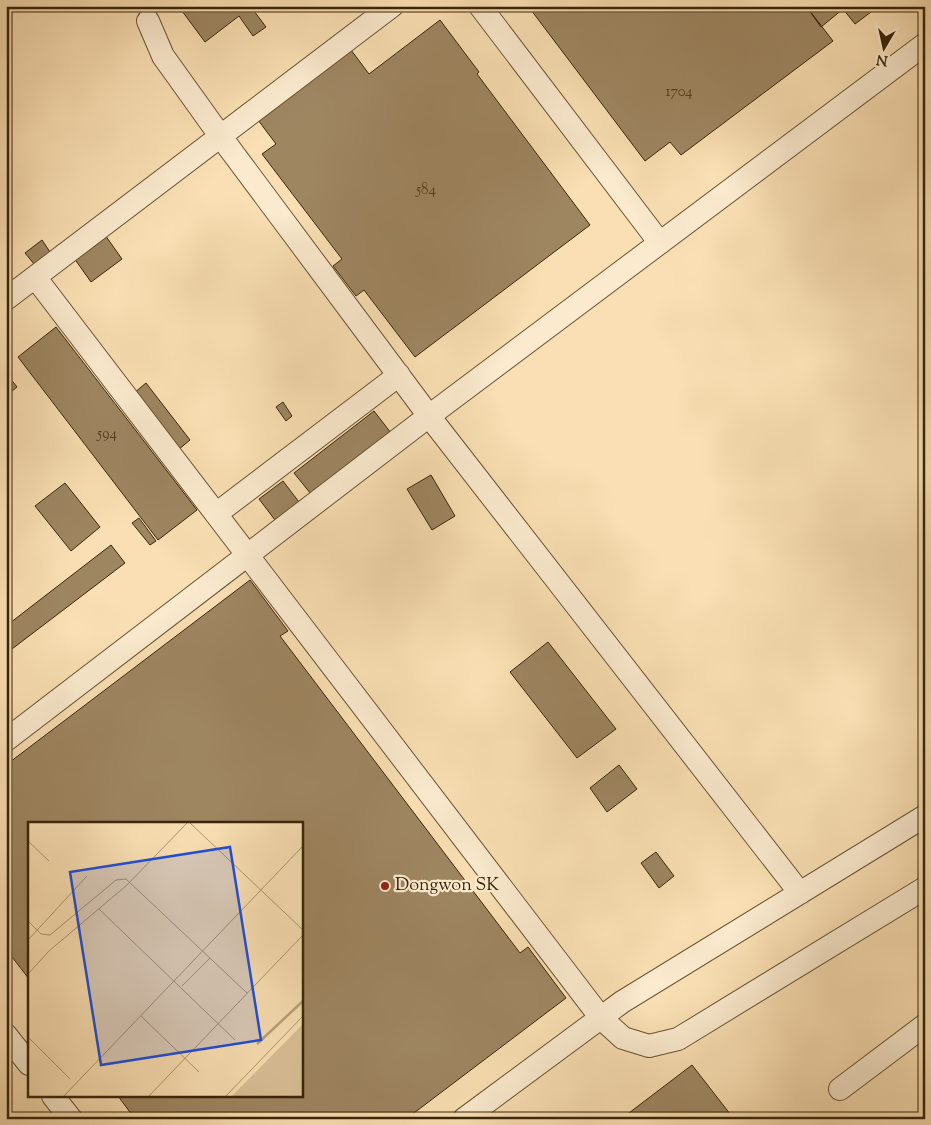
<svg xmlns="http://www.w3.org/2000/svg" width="931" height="1125" viewBox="0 0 931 1125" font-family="'Sorts Mill Goudy',serif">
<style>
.building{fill:#9e8661;stroke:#3b2509}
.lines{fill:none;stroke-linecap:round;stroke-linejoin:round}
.minor-casing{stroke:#6a5434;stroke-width:24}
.minor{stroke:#fbeace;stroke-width:22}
.poi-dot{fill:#8f2418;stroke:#fbeace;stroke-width:2}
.labels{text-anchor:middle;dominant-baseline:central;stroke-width:4.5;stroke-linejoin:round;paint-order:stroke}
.number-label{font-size:15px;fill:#543d1f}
.poi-label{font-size:18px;fill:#3b2509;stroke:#fbeace;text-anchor:start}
.inset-river{fill:none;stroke:#b8a079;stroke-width:2.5}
.inset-road{fill:none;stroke:#ad956f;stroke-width:1}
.view{fill:#1d4ed8;fill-opacity:0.15;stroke:#1d4ed8;stroke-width:2.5}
.inset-edge{fill:none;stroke:#3b2509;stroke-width:2.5}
</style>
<rect width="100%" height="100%" fill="#f9dfb3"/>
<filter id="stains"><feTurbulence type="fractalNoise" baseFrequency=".004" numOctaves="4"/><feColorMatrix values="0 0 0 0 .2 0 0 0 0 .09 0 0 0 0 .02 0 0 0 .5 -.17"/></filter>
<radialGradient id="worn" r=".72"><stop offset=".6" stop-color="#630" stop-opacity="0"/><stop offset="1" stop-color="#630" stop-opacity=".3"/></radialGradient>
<path class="building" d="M 188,6 L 252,6 L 251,7 L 266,27 L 253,36 L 239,16 L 205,42 L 182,11 Z
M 528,6 L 806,6 L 833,41 L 681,155 L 670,142 L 645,161 Z
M 806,6 L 879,6 L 855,24 L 843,9 L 821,27 Z
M 440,20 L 479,72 L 477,74 L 590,225 L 415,357 L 364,290 L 356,296 L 333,266 L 342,259 L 262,154 L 276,144 L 258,120 L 351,50 L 369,74 Z
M 105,235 L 122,259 L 91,282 L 74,258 Z
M 42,240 L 50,252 L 34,264 L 25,253 Z
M 56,327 L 197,510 L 158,540 L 18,357 Z
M 6,373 L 17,387 L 6,396 Z
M 146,383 L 190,440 L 178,450 L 134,393 Z
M 283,402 L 292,416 L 286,421 L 276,407 Z
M 374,411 L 391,433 L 311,494 L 294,473 Z
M 431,475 L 455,516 L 432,530 L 407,489 Z
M 283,481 L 299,502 L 275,520 L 259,499 Z
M 65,483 L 100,527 L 71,551 L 35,506 Z
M 139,518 L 156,541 L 150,545 L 132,523 Z
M 111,545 L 125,563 L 8,652 L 6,650 L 6,626 Z
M 250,580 L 288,631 L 280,636 L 520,953 L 528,947 L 566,998 L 406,1119 L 135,1119 L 118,1096 L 301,1096 L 301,824 L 29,824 L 29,979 L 6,949 L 6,765 Z
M 548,642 L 616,729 L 577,758 L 510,672 Z
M 619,765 L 637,789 L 607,812 L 590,788 Z
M 656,852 L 674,876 L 659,888 L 641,863 Z
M 692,1065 L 734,1119 L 621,1119 Z"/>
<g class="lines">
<g class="minor-casing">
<path id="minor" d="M 480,6 L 660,243
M 148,21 L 163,56 L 221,137 L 429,416 L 800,893
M 35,277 L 601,1018 L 623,1038 L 649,1046 L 678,1039 L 925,888
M 6,299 L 392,6
M 216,514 L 399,375
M 6,740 L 429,416 L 925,44
M 6,1035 L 29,1064
M 840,1089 L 925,1025
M 53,1096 L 71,1119
M 464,1119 L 622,1002 L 925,816"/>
</g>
<use href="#minor" class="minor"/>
</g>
<circle class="poi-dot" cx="385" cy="886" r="5"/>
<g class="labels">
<g class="number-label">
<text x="679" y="92">1704</text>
<text x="426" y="190">584</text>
<text x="107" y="434">594</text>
</g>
<g class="poi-label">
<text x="395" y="886">Dongwon SK</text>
</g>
</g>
<g transform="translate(28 822)">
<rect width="275" height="275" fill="#f9dfb3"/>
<path d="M 275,202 L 275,275 L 203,275 Z" fill="#d9bf96"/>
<path class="inset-river" d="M 229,222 L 275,179"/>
<path class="inset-road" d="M 161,0 L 275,108M 0,19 L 21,39M 71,87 L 207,218M 0,99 L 13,112 L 22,113 L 88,58 L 98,57 L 219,171M 0,118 L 59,54M 0,152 L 21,129 L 99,63 L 160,0M 154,164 L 182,136M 113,194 L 171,250M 0,215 L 42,257M 35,275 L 275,24M 120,275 L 275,113M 197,275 L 275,194"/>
<path class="view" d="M 202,25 L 233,218 L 73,243 L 42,50 Z"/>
<rect width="275" height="275" class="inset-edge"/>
</g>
<rect width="931" height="1125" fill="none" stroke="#f9dfb3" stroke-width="25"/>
<rect x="8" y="8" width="916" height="1110" fill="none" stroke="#3b2509" stroke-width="2.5"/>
<rect x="12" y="12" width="906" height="1100" fill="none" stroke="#3b2509"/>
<g transform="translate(884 48) rotate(189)" stroke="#fbeace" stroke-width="4" paint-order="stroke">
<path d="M0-4L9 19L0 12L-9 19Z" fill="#3b2509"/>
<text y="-8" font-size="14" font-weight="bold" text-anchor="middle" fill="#3b2509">N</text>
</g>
<rect width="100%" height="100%" filter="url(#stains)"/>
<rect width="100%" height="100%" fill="url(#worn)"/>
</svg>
